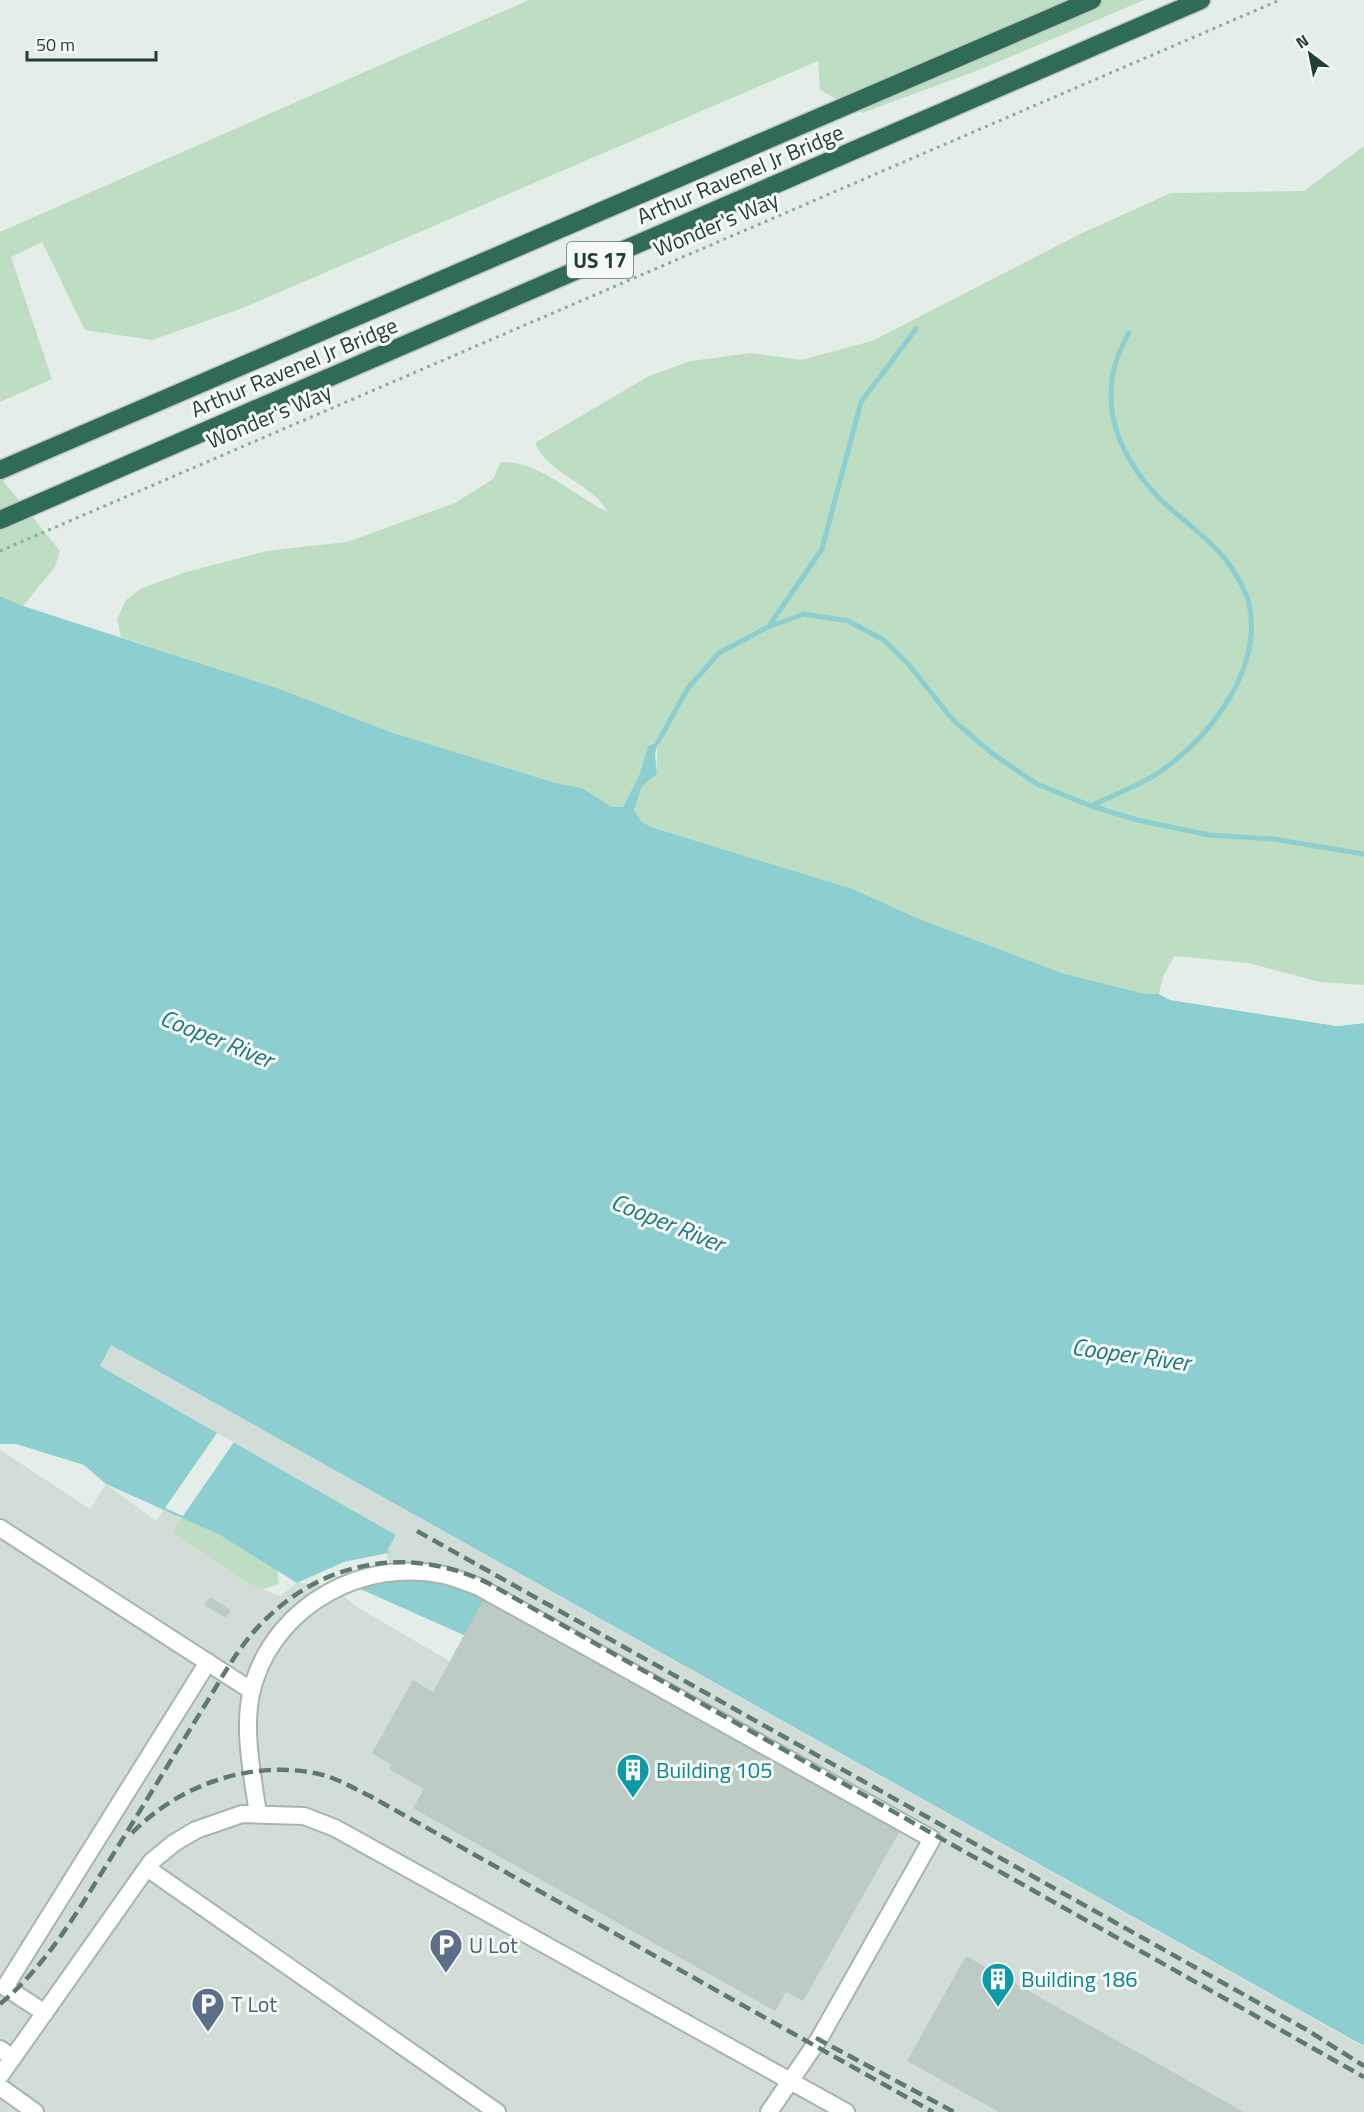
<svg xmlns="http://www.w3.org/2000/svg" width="1364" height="2112" viewBox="0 0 1364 2112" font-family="'Titillium Web',sans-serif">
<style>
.built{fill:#d2ddd7}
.green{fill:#bddec2}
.water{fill:#8dcfd1}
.pier{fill:#e4ede8}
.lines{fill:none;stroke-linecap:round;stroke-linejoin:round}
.stream{stroke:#8dcfd1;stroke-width:5}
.building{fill:#bccbc3}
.minor-casing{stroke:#a6b5ae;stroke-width:20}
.highway-casing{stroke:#c1c9c6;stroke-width:21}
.path{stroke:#85b19d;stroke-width:3;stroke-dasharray:3 4.5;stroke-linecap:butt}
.minor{stroke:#fff;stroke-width:16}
.highway{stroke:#2f6b57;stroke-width:18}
.rail{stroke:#5e7a6f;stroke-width:4.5;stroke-dasharray:12 6;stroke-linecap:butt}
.labels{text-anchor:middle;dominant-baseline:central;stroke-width:6;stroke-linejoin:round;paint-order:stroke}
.shield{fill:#f5faf6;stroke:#62776e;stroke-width:1.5}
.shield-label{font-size:21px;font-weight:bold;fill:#233f34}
.street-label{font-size:22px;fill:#233f34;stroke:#f5faf6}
.culture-label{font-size:22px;fill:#0d838f;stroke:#f5faf6;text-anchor:start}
.service-label{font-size:22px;fill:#4e5e75;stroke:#f5faf6;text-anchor:start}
.water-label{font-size:24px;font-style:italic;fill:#1d777b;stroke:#f5faf6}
</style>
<rect width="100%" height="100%" fill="#e4ede8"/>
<path class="built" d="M 111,1345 L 1364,2047 L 1364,2112 L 0,2112 L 0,1450 L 90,1509 L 106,1484 L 156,1521 L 165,1508 L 183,1517 L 172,1532 L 247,1583 L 280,1596 L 297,1583 L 358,1588 L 343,1596 L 357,1607 L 451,1662 L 466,1636 L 391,1579 L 388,1549 L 396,1535 L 99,1365 Z"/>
<path class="green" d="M 529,0 L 1144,0 L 984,68 L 862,113 L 820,90 L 818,61 L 240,309 L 152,340 L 85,330 L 42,242 L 11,257 L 52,379 L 0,402 L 0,232 Z
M 1364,146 L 1364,985 L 1320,982 L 1248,963 L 1174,956 L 1163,977 L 1159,994 L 1146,994 L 1062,973 L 917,918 L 853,889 L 651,827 L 641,821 L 634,810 L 642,785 L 657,774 L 657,742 L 648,746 L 639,777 L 623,807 L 612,807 L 582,788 L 556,783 L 393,733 L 280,689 L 121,637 L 117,619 L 126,600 L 140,589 L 183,573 L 266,551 L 347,542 L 455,503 L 493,479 L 501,462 C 540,461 574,496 608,512 C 591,482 550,476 535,443 L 649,376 L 691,361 L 751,353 L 801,360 L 872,341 L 1080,234 L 1171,193 L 1304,191 Z
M 0,477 L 60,551 L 55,567 L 23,606 L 0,596 Z
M 183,1517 L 220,1535 L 277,1569 L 279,1584 L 263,1589 L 247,1583 L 172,1532 Z"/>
<path class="water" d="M 0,596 L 23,606 L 280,689 L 393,733 L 556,783 L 582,788 L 612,807 L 623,807 L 639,776 L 648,746 L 658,742 L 655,754 L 657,774 L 642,786 L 634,810 L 641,821 L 651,827 L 853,889 L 917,918 L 1062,973 L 1146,994 L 1159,994 L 1170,1000 L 1337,1026 L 1364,1023 L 1364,2046 L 111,1345 L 100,1366 L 396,1535 L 388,1549 L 392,1579 L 438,1580 L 487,1598 L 466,1636 L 358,1588 L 297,1583 L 220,1535 L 106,1484 L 84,1465 L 16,1444 L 0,1444 Z"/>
<path class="pier" d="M 1159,991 L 1171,997 L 1338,1023 L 1364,1020 L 1364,1023 L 1337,1026 L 1170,999 L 1159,994 Z
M 217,1433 L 234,1442 L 183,1516 L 165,1508 Z
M 388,1553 L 391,1579 L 358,1588 L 297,1583 L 344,1562 Z"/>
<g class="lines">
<path class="stream" d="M 769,626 L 822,549 L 861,402 L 916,329
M 658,742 L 688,688 L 719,653 L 768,627 L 804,614 L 848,621 L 884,640 L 910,666 L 953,720 L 993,754 L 1037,784 L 1091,806 L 1137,820 L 1209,835 L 1273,839 L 1364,854
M 1091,806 C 1114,794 1143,785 1164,769 C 1213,733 1263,668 1249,603 C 1247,592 1237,577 1231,567 C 1216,543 1179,518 1159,498 C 1113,450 1094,392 1129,333"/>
</g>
<path class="building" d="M 486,1595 L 901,1829 L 803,2001 L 786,1992 L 775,2011 L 413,1808 L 424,1789 L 389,1769 L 392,1765 L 372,1753 L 413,1680 L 433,1692 Z
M 210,1597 L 231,1610 L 226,1618 L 204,1605 Z
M 966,1956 L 1244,2112 L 999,2112 L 907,2061 Z"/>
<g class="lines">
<g class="minor-casing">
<path id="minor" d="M 0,1528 L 252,1691
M 258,1814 C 252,1772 241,1723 254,1682 C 279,1603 365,1558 444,1575 C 456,1578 468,1583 479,1587 L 932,1839 L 819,2039 L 769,2112
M 147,1868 L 497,2112
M 45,2013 L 5,1987 L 208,1662
M 0,2049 L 13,2058
M 0,2076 L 151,1862 L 174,1843 L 196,1830 L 242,1814 L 304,1816 L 335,1828 L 846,2112
M 0,2087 L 35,2112"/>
</g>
<g class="highway-casing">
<path id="highway" d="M 0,470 L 1092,0
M 0,520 L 1201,0"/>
</g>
<path class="path" d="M 0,551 L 1280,0"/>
<use href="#minor" class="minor"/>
<use href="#highway" class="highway"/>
<path class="rail" d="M 417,1531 L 1307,2030 L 1364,2066
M 132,1833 C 179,1785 251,1759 319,1774 C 337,1778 353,1788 370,1796 L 933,2112
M 0,2004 C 47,1965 77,1912 109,1861 C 140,1811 171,1760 202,1710 C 222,1678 239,1644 267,1618 C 328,1559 412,1546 488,1583 L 1364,2077
M 816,2038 L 954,2112"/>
</g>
<defs>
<g id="building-pin" transform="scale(1.725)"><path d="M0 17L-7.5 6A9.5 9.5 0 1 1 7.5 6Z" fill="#0f9aa8" stroke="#f5faf6"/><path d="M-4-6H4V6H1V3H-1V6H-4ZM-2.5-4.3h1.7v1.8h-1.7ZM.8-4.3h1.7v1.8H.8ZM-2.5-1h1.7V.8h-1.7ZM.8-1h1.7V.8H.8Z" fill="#fff"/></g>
<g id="parking-pin" transform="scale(1.725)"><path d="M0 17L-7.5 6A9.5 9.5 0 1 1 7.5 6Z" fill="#5c6f8a" stroke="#f5faf6"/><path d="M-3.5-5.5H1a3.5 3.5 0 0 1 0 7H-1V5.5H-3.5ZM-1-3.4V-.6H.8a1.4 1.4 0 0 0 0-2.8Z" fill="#fff"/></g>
</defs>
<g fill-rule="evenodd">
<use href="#building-pin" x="633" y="1770"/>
<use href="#parking-pin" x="446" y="1945"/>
<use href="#building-pin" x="998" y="1979"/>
<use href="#parking-pin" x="208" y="2004"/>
</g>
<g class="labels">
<rect class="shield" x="567" y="242" width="66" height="36" rx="4.5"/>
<g class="shield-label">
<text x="600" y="260">US 17</text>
</g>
<g class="street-label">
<text transform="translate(740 174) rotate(-23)">Arthur Ravenel Jr Bridge</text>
<text transform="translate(716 224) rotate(-23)">Wonder's Way</text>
<text transform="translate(294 367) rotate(-23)">Arthur Ravenel Jr Bridge</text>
<text transform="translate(269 416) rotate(-23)">Wonder's Way</text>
</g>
<g class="culture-label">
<text x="656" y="1770">Building 105</text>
<text x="1021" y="1979">Building 186</text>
</g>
<g class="service-label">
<text x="469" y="1945">U Lot</text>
<text x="231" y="2004">T Lot</text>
</g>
<g class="water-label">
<text transform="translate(217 1038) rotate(22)">Cooper River</text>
<text transform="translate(668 1222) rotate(22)">Cooper River</text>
<text transform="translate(1131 1354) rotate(8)">Cooper River</text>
</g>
</g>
<g transform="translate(1310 54) rotate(328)" stroke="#f5faf6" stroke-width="4.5" paint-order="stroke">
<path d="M0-4.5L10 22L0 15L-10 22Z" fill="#233f34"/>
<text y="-9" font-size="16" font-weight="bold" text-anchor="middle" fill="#233f34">N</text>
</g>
<path d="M27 51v9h129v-9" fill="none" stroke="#233f34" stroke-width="3"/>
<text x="36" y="51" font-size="18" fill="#233f34" stroke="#f5faf6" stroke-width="4.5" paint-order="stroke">50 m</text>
</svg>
